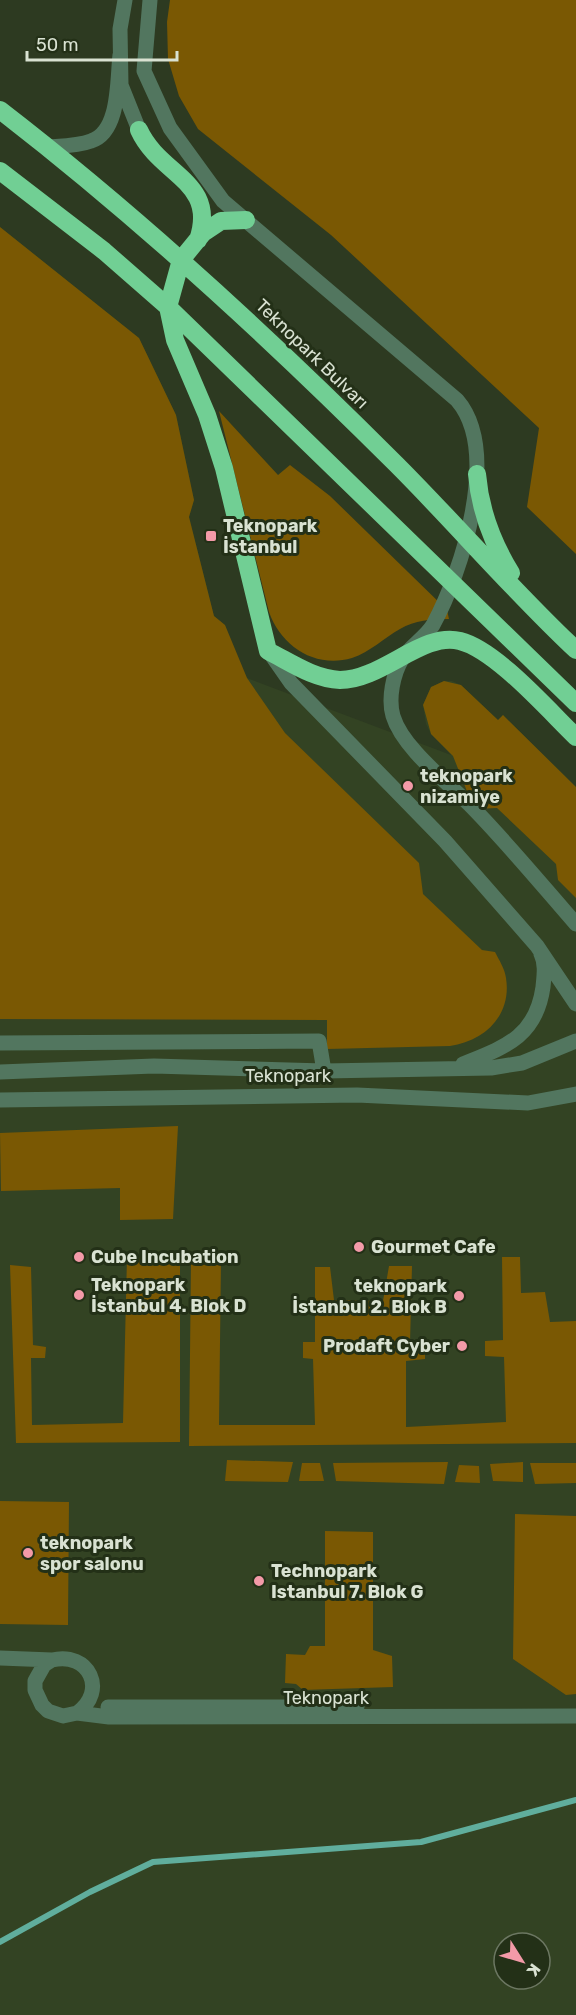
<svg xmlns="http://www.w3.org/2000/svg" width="576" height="2015" viewBox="0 0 576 2015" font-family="Rubik,sans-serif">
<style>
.built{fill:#334323;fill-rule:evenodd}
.green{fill:#7a5803}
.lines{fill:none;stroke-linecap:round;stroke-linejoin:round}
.stream{stroke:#60ae9d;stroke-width:6}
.minor{stroke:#52765f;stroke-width:15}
.highway{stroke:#71cf94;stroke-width:18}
.poi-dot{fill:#f39aa8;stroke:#233017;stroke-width:2}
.labels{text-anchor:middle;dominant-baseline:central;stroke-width:6;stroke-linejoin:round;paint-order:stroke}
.street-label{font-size:18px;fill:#d9e2d2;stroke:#233017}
.poi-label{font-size:18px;font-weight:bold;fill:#d9e2d2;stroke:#233017;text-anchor:start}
</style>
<rect width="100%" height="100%" fill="#2d3a21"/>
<path class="built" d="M 0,227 L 139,338 L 176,415 L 194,500 L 189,517 L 214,616 L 225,625 L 232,651 L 247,678 L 451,755 L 431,734 L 426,724 L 423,705 L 431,687 L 444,681 L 452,681 L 461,685 L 498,720 L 503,715 L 576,787 L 576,2015 L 0,2015 ZM 504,1943 L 540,1943 L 540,1979 L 504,1979 Z"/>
<path class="green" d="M 170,0 L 576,0 L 576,554 L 527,507 L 539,428 L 331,235 L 198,129 L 179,96 L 168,59 L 167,22 Z
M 0,227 L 139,338 L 176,415 L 194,500 L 189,517 L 214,616 L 225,625 L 247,678 L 285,733 L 419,863 L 423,894 L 482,950 L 495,952 C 499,960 505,969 506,978 C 512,1016 484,1041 450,1046 L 327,1049 L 327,1020 L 0,1019 Z
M 219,411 L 278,475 L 290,465 L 330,496 L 447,610 L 449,619 C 431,619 415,620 400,629 C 384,638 370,652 352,658 C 315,669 281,646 269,612 Z
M 444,681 L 461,685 L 498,720 L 503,715 L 576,787 L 576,898 L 558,880 L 556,864 L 497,808 L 474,809 L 453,756 L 431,734 L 423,705 L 431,687 Z
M 178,1126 L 173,1219 L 120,1220 L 120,1188 L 1,1191 L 0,1133 Z
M 127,1257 L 180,1259 L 180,1442 L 16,1443 L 10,1265 L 31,1267 L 33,1345 L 46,1347 L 45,1358 L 31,1358 L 32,1425 L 123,1423 Z
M 502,1257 L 520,1257 L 521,1293 L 545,1292 L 550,1322 L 576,1321 L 576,1443 L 189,1446 L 191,1261 L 221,1260 L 219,1425 L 315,1425 L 313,1359 L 303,1358 L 303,1342 L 315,1342 L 315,1267 L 330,1267 L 334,1300 L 383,1301 L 389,1266 L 412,1266 L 410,1343 L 425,1343 L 425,1359 L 406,1361 L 406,1427 L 506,1422 L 504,1357 L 485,1356 L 485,1341 L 503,1340 Z
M 227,1460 L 293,1462 L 288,1482 L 225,1481 Z
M 448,1462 L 444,1484 L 336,1481 L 333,1463 Z
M 523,1462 L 523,1482 L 493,1481 L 490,1464 Z
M 302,1463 L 320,1463 L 324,1481 L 299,1481 Z
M 530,1463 L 576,1463 L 576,1483 L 535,1484 Z
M 459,1465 L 479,1466 L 480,1483 L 455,1482 Z
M 0,1501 L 69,1502 L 68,1625 L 0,1624 Z
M 515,1514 L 576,1516 L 576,1694 L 566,1695 L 513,1659 Z
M 325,1531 L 373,1532 L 373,1650 L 392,1656 L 393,1687 L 303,1690 L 296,1684 L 285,1683 L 286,1654 L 305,1655 L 310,1646 L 325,1646 Z"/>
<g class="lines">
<path class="stream" d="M 0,1942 L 90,1892 L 153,1862 L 421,1842 L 576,1800"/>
<path class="minor" d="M 125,0 L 120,29 L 121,85 L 139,130
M 150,0 L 144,71 L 170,128 L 223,201 L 457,400 C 501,451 462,572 433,625 C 425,638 410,646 402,659 C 393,674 388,699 393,716 C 403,749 449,783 473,808 C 509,845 542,885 576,924
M 48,147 C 62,146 78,146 91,141 C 120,132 117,80 120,55
M 270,653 L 291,683 L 445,841 L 537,946 L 576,1004
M 0,1043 L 319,1041 L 324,1071
M 463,1064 C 505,1047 536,1037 543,987 C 544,976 546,964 541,954
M 0,1072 L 154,1066 L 324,1071 L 491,1068 L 522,1063 L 576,1041
M 0,1100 L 357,1095 L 528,1103 L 576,1094
M 0,1658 L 52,1660
M 108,1707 L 357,1707
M 77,1713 C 108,1691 89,1651 52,1660 L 44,1665 L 35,1681 L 35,1690 L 42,1705 L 48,1711 L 63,1716 L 77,1713 L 109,1717 L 576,1716"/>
<path class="highway" d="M 0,110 C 140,218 271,339 396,464 C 457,525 513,591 576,650
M 139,130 C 160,176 218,181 198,240
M 0,171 L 104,251 L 168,307 L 576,703
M 246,220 L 221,221 L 203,233 L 181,260 L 168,307 L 175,340 L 207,415 L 224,468 L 268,651 C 290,662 314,679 340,680 C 382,680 423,631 460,641 C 496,650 548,710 576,737
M 477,474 C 480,511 492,542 511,573"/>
</g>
<g class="poi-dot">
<rect x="205" y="530" width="12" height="12" rx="3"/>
<circle cx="408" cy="786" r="6"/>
<circle cx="359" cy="1247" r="6"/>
<circle cx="79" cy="1257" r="6"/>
<circle cx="79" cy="1295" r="6"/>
<circle cx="459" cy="1296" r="6"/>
<circle cx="462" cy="1346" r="6"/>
<circle cx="28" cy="1553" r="6"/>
<circle cx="259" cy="1581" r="6"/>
</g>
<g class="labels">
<g class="street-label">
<text transform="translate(312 354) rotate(44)">Teknopark Bulvarı</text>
<text x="288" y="1076">Teknopark</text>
<text x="326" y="1698">Teknopark</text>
</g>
<g class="poi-label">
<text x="223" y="526">Teknopark<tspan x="223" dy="21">İstanbul</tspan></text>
<text x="420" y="776">teknopark<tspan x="420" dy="21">nizamiye</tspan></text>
<text x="371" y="1247">Gourmet Cafe</text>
<text x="91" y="1257">Cube Incubation</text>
<text x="91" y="1285">Teknopark<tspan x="91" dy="21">İstanbul 4. Blok D</tspan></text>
<text x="447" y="1286" text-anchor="end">teknopark<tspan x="447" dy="21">İstanbul 2. Blok B</tspan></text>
<text x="450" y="1346" text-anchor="end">Prodaft Cyber</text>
<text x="40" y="1543">teknopark<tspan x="40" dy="21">spor salonu</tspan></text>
<text x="271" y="1571">Technopark<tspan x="271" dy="21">Istanbul 7. Blok G</tspan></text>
</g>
</g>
<g transform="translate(522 1961) rotate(127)"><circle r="28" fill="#233017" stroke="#6c7762" stroke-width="1.5"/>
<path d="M0-4.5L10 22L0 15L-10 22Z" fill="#f39aa8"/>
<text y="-9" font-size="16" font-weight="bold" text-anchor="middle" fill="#d9e2d2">K</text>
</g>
<path d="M27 51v9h150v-9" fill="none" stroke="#d9e2d2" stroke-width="3"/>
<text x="36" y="51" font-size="18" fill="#d9e2d2" stroke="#233017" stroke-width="4.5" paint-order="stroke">50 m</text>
</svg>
